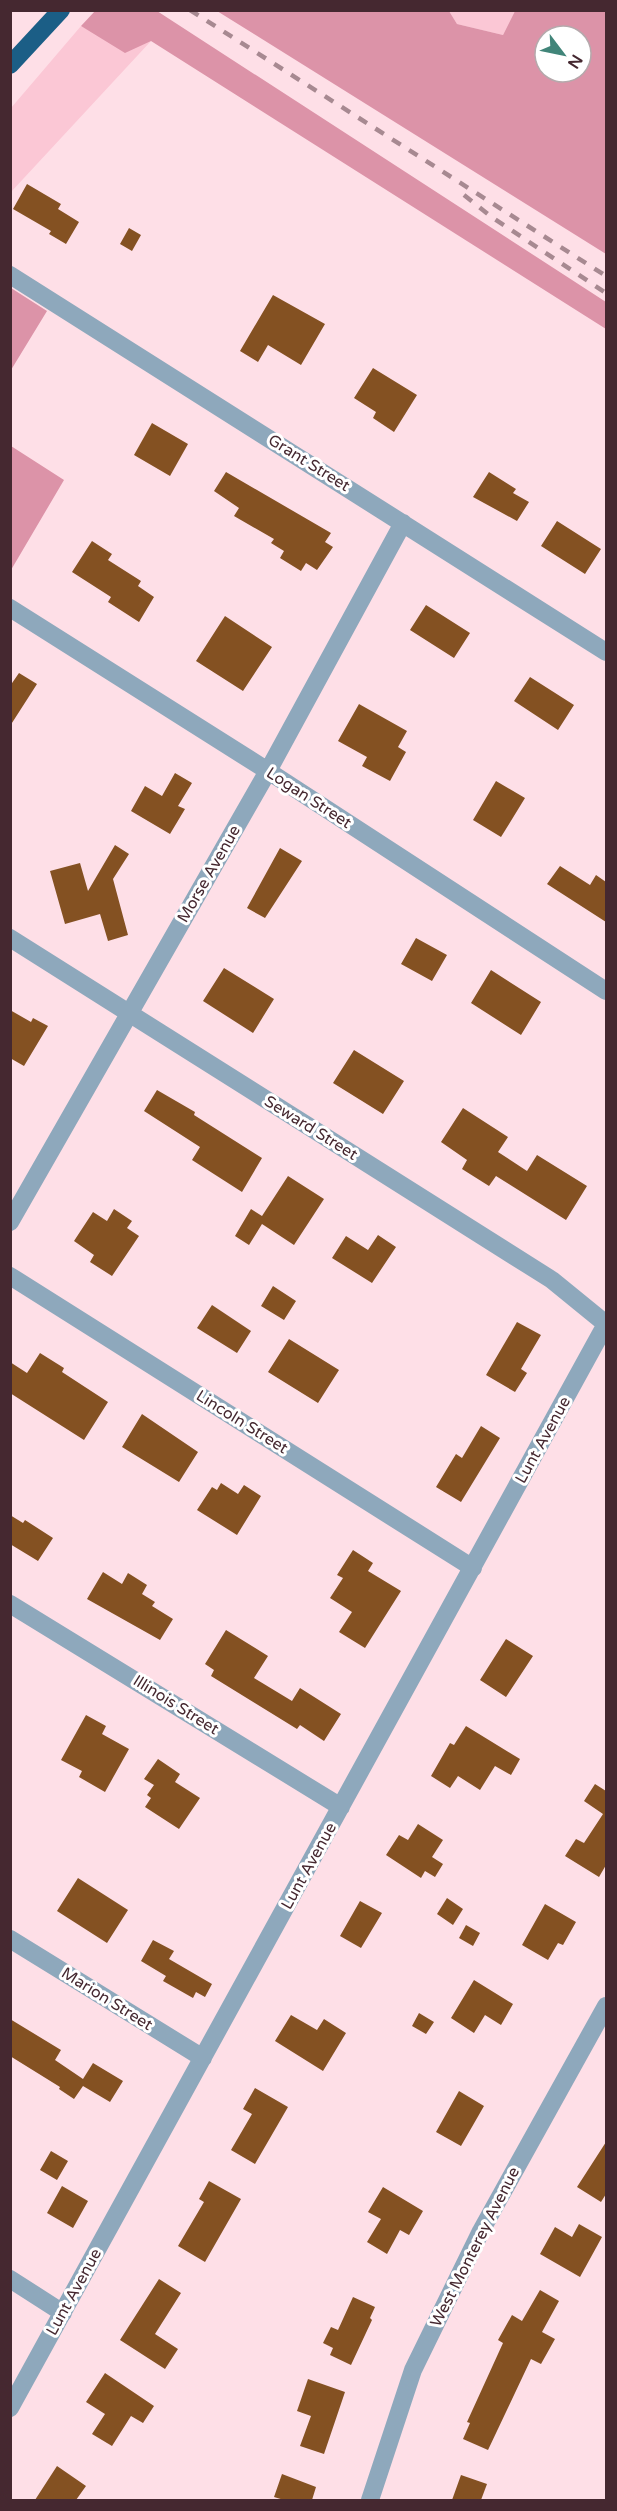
<svg xmlns="http://www.w3.org/2000/svg" width="617" height="2511" viewBox="0 0 617 2511" font-family="'Varela Round',sans-serif">
<style>
.green{fill:#fbc7d5}
.forest{fill:#dc93a8;fill-rule:evenodd}
.building{fill:#845122}
.lines{fill:none;stroke-linecap:round;stroke-linejoin:round}
.minor{stroke:#8ea8bc;stroke-width:18}
.highway{stroke:#1b5e86;stroke-width:18}
.rail{stroke:#a78991;stroke-width:4.5;stroke-dasharray:10 10;stroke-linecap:butt}
.labels{text-anchor:middle;dominant-baseline:central;stroke-width:6;stroke-linejoin:round;paint-order:stroke}
.street-label{font-size:16px;fill:#452830;stroke:#fff}
</style>
<rect width="100%" height="100%" fill="#fedfe7"/>
<path class="green" d="M 449,11 L 515,11 L 503,35 L 457,24 Z
M 81,26 L 96,34 L 151,41 L 11,192 L 11,108 Z"/>
<path class="forest" d="M 95,11 L 157,11 L 606,302 L 606,329 L 151,41 L 125,53 L 81,26 Z
M 217,11 L 449,11 L 457,24 L 503,35 L 515,11 L 606,11 L 606,254 ZM 545,36 L 581,36 L 581,72 L 545,72 Z
M 11,288 L 47,311 L 11,370 Z
M 11,446 L 64,480 L 11,570 Z"/>
<path class="building" d="M 27,184 L 61,204 L 58,209 L 79,222 L 66,244 L 49,234 L 51,231 L 13,209 Z
M 129,228 L 141,235 L 132,251 L 120,244 Z
M 273,295 L 325,324 L 301,365 L 268,345 L 258,362 L 240,351 Z
M 373,368 L 417,395 L 394,432 L 373,418 L 376,412 L 354,398 Z
M 152,423 L 188,444 L 170,476 L 134,455 Z
M 226,472 L 331,533 L 325,542 L 333,547 L 317,570 L 306,563 L 301,571 L 280,558 L 284,551 L 271,543 L 274,539 L 234,516 L 239,508 L 214,491 Z
M 489,472 L 516,489 L 513,493 L 529,502 L 517,521 L 473,497 Z
M 557,521 L 601,549 L 585,574 L 541,546 Z
M 92,541 L 112,554 L 108,560 L 141,581 L 138,586 L 154,597 L 139,622 L 108,602 L 111,597 L 72,572 Z
M 426,605 L 470,633 L 454,658 L 410,630 Z
M 225,616 L 272,647 L 243,691 L 196,661 Z
M 19,673 L 37,684 L 10,726 L 10,686 Z
M 530,677 L 574,705 L 558,730 L 514,701 Z
M 359,704 L 407,731 L 398,747 L 406,752 L 390,781 L 362,766 L 367,757 L 338,741 Z
M 175,773 L 192,783 L 178,806 L 185,809 L 170,834 L 131,811 L 145,786 L 162,796 Z
M 496,781 L 525,798 L 501,837 L 473,820 Z
M 115,845 L 129,854 L 113,879 L 128,935 L 108,941 L 100,914 L 65,924 L 50,871 L 80,863 L 88,891 Z
M 280,848 L 302,861 L 265,918 L 247,908 Z
M 560,866 L 590,885 L 596,875 L 606,882 L 606,922 L 547,884 Z
M 416,938 L 447,955 L 432,981 L 401,964 Z
M 224,968 L 274,999 L 253,1033 L 203,1001 Z
M 491,970 L 541,1002 L 521,1035 L 471,1003 Z
M 10,1010 L 31,1022 L 33,1018 L 48,1026 L 24,1066 L 10,1058 Z
M 354,1050 L 404,1081 L 383,1114 L 333,1083 Z
M 157,1090 L 195,1112 L 194,1115 L 262,1158 L 242,1192 L 192,1160 L 200,1147 L 144,1111 Z
M 463,1108 L 508,1137 L 498,1152 L 527,1171 L 537,1155 L 587,1186 L 566,1220 L 496,1176 L 489,1186 L 462,1169 L 467,1160 L 441,1142 Z
M 288,1176 L 324,1199 L 294,1245 L 262,1224 L 249,1245 L 235,1236 L 251,1209 L 262,1216 Z
M 114,1209 L 132,1221 L 127,1228 L 139,1236 L 112,1276 L 90,1262 L 94,1255 L 74,1241 L 93,1212 L 107,1221 Z
M 378,1235 L 396,1247 L 372,1283 L 332,1258 L 346,1236 L 368,1250 Z
M 273,1286 L 296,1301 L 284,1320 L 261,1306 Z
M 212,1305 L 251,1331 L 237,1353 L 197,1328 Z
M 517,1322 L 541,1335 L 521,1369 L 527,1373 L 515,1392 L 486,1375 Z
M 289,1339 L 339,1370 L 318,1403 L 268,1372 Z
M 40,1353 L 64,1368 L 62,1372 L 108,1402 L 84,1440 L 10,1393 L 10,1362 L 27,1373 Z
M 142,1414 L 198,1452 L 179,1482 L 122,1447 Z
M 481,1426 L 500,1438 L 461,1502 L 436,1487 L 456,1454 L 462,1458 Z
M 221,1483 L 238,1494 L 244,1485 L 261,1496 L 237,1535 L 197,1510 L 212,1487 L 217,1490 Z
M 10,1515 L 23,1523 L 25,1520 L 53,1538 L 38,1561 L 10,1544 Z
M 353,1550 L 373,1563 L 368,1571 L 401,1591 L 365,1648 L 339,1632 L 352,1612 L 330,1598 L 343,1578 L 337,1575 Z
M 103,1572 L 122,1584 L 128,1573 L 147,1585 L 142,1594 L 155,1602 L 152,1606 L 173,1619 L 160,1640 L 87,1599 Z
M 226,1630 L 268,1656 L 254,1678 L 292,1701 L 300,1688 L 341,1714 L 324,1741 L 300,1725 L 297,1729 L 211,1676 L 214,1670 L 205,1664 Z
M 506,1639 L 533,1656 L 506,1697 L 480,1680 Z
M 86,1715 L 106,1726 L 102,1734 L 129,1749 L 105,1792 L 79,1777 L 82,1771 L 61,1760 Z
M 466,1726 L 520,1759 L 511,1775 L 495,1766 L 480,1790 L 458,1776 L 450,1788 L 431,1776 L 450,1743 L 454,1745 Z
M 158,1759 L 180,1774 L 175,1782 L 200,1798 L 179,1829 L 145,1807 L 151,1798 L 147,1795 L 154,1785 L 144,1779 Z
M 595,1784 L 606,1791 L 606,1865 L 599,1877 L 565,1856 L 576,1839 L 584,1843 L 603,1814 L 584,1801 Z
M 418,1824 L 443,1840 L 432,1857 L 443,1864 L 435,1877 L 425,1871 L 421,1878 L 386,1855 L 399,1835 L 408,1840 Z
M 78,1878 L 128,1910 L 107,1943 L 57,1911 Z
M 447,1898 L 463,1909 L 453,1925 L 437,1914 Z
M 360,1901 L 382,1913 L 361,1948 L 340,1936 Z
M 545,1904 L 576,1922 L 563,1945 L 558,1943 L 548,1960 L 522,1945 Z
M 466,1925 L 480,1933 L 473,1946 L 459,1938 Z
M 153,1940 L 174,1951 L 169,1959 L 212,1984 L 205,1997 L 196,1992 L 193,1998 L 163,1981 L 166,1976 L 141,1961 Z
M 474,1980 L 513,2004 L 501,2025 L 485,2015 L 474,2033 L 451,2018 Z
M 419,2013 L 434,2022 L 426,2034 L 412,2026 Z
M 291,2015 L 317,2030 L 324,2019 L 346,2033 L 323,2071 L 275,2041 Z
M 10,2019 L 61,2050 L 55,2060 L 83,2079 L 93,2063 L 123,2081 L 110,2102 L 83,2086 L 74,2099 L 59,2089 L 60,2087 L 10,2056 Z
M 255,2088 L 288,2107 L 255,2164 L 231,2150 L 252,2114 L 243,2109 Z
M 459,2091 L 484,2106 L 461,2146 L 436,2132 Z
M 606,2142 L 606,2194 L 601,2202 L 577,2187 Z
M 51,2151 L 68,2161 L 57,2180 L 40,2170 Z
M 209,2181 L 241,2199 L 205,2262 L 178,2246 L 204,2202 L 199,2199 Z
M 62,2186 L 88,2201 L 73,2228 L 47,2213 Z
M 383,2187 L 423,2211 L 409,2235 L 400,2230 L 387,2254 L 367,2242 L 381,2219 L 368,2212 Z
M 579,2224 L 602,2237 L 580,2277 L 540,2254 L 555,2227 L 572,2237 Z
M 159,2279 L 181,2293 L 155,2334 L 178,2349 L 165,2369 L 120,2340 Z
M 540,2290 L 559,2301 L 542,2332 L 555,2339 L 541,2364 L 531,2359 L 488,2450 L 463,2439 L 470,2423 L 467,2422 L 503,2343 L 498,2340 L 512,2315 L 522,2321 Z
M 353,2297 L 375,2307 L 370,2318 L 372,2320 L 351,2365 L 330,2355 L 333,2348 L 323,2343 L 331,2327 L 338,2330 Z
M 105,2373 L 154,2406 L 143,2423 L 131,2416 L 112,2446 L 92,2434 L 105,2414 L 86,2402 Z
M 308,2379 L 345,2392 L 324,2454 L 300,2446 L 311,2416 L 297,2411 Z
M 57,2466 L 86,2486 L 76,2500 L 35,2500 Z
M 282,2474 L 316,2487 L 312,2500 L 284,2500 L 274,2497 Z
M 461,2475 L 487,2484 L 481,2500 L 452,2500 Z"/>
<g class="lines">
<path class="minor" d="M 10,275 L 606,652
M 10,608 L 268,771 L 606,991
M 10,938 L 552,1280 L 606,1324
M 10,1222 L 268,771 L 403,523
M 10,1276 L 473,1568
M 10,1604 L 341,1807
M 10,1939 L 203,2058
M 10,2279 L 63,2313
M 10,2408 L 606,1324
M 370,2500 L 413,2370 L 481,2231 L 606,2006"/>
<path class="highway" d="M 10,65 L 61,10"/>
<path class="rail" d="M 190,10 L 606,276
M 464,195 L 493,218 L 606,293"/>
</g>
<g class="labels">
<g class="street-label">
<text transform="translate(309 463) rotate(32)">Grant Street</text>
<text transform="translate(309 798) rotate(33)">Logan Street</text>
<text transform="translate(209 874) rotate(-60)">Morse Avenue</text>
<text transform="translate(311 1128) rotate(32)">Seward Street</text>
<text transform="translate(242 1422) rotate(32)">Lincoln Street</text>
<text transform="translate(543 1440) rotate(-61)">Lunt Avenue</text>
<text transform="translate(176 1705) rotate(32)">Illinois Street</text>
<text transform="translate(309 1866) rotate(-61)">Lunt Avenue</text>
<text transform="translate(107 1999) rotate(32)">Marion Street</text>
<text transform="translate(475 2247) rotate(-63)">West Monterey Avenue</text>
<text transform="translate(74 2292) rotate(-61)">Lunt Avenue</text>
</g>
</g>
<rect width="617" height="2511" fill="none" stroke="#452830" stroke-width="24"/>
<g transform="translate(563 54) rotate(122)"><circle r="28" fill="#ffffff" stroke="#b5a9ac" stroke-width="1.5"/>
<path d="M0-4.5L10 22L0 15L-10 22Z" fill="#418579"/>
<text y="-9" font-size="16" font-weight="bold" text-anchor="middle" fill="#452830">N</text>
</g>
</svg>
